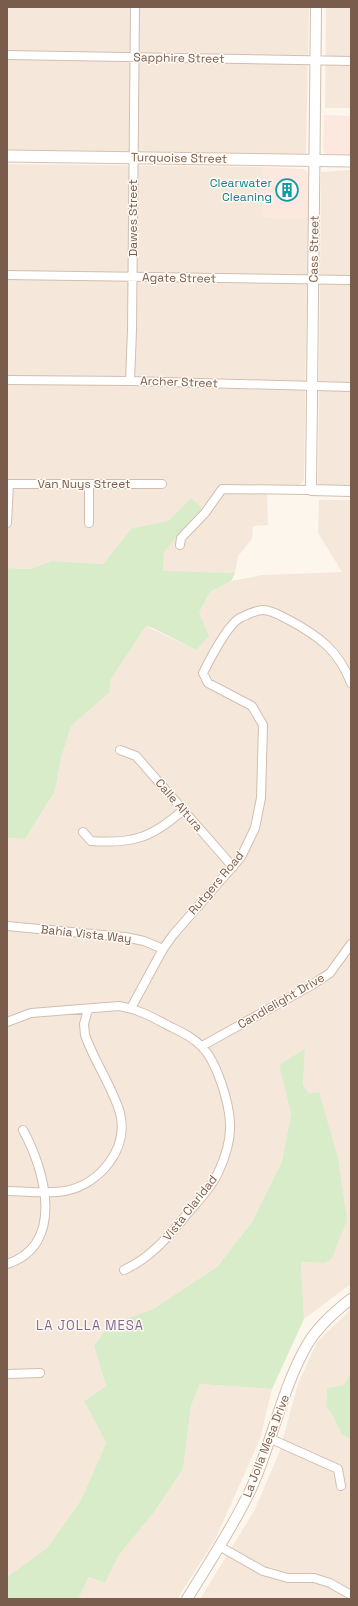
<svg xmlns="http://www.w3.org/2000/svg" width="358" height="1606" viewBox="0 0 358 1606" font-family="'Space Grotesk',sans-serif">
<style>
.residential{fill:#f5e8da}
.commercial{fill:#fde8e0}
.green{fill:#d8ecc9}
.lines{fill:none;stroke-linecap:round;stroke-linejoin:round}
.minor-casing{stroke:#d1beb0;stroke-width:10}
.tertiary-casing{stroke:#d1beb0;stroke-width:12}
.secondary-casing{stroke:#d6c0b0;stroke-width:13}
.minor{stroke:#fff;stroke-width:8}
.tertiary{stroke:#fff;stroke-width:10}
.secondary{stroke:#fff;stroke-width:11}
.labels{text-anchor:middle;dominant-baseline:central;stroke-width:3;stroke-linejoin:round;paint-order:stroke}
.street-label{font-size:12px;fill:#7a5c4d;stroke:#fffaf3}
.culture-label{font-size:12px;fill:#0d838f;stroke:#fffaf3;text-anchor:end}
.neighbourhood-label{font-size:13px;letter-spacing:1px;fill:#846695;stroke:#fffaf3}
</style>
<rect width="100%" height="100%" fill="#fdf6ec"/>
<path class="residential" d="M 7,7 L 309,7 L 306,154 L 303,156 L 7,150 Z
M 326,7 L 351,7 L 351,108 L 325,108 Z
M 7,164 L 263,167 L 263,217 L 308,218 L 304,480 L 300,485 L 267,485 L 268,525 L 253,526 L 252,539 L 238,556 L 235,573 L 163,572 L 164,552 L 201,508 L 191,498 L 168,521 L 132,528 L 103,564 L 52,561 L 31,569 L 7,568 Z
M 351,170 L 351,485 L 318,485 L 321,172 Z
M 319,500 L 351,500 L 351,1284 L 304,1319 L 301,1262 L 325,1263 L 331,1260 L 332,1255 L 318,1092 L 309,1093 L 303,1085 L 305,1050 L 279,1065 L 291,1114 L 282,1161 L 252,1222 L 217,1267 L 153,1309 L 107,1325 L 94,1346 L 106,1386 L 84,1401 L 106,1443 L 81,1500 L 47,1548 L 7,1577 L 7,838 L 25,839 L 55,791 L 61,758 L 71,726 L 109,693 L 111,679 L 146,626 L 196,650 L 199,613 L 210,592 L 231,581 L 262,575 L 342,572 L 318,533 Z
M 351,1309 L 351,1373 L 344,1385 L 327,1388 L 326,1407 L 333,1416 L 341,1434 L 351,1439 L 351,1599 L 200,1599 L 254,1511 L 279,1453 L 298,1384 L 317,1342 Z
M 200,1384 L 272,1389 L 260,1439 L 215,1540 L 177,1599 L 78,1599 L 89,1577 L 105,1583 L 119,1555 L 155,1511 L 183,1469 L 191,1406 Z"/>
<path class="commercial" d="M 324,115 L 351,116 L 351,156 L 329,156 L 325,153 L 323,150 Z
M 263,167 L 303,169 L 308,173 L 308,218 L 262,217 Z"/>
<path class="green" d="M 191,498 L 202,508 L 164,552 L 163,571 L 235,573 L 231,581 L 210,592 L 199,613 L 209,636 L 196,650 L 153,628 L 146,626 L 111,679 L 109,693 L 71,726 L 61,758 L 55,791 L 25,839 L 7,838 L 7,568 L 31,569 L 52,561 L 103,564 L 132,528 L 168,521 Z
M 305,1049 L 303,1085 L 309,1093 L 319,1092 L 338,1158 L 347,1220 L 331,1260 L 325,1263 L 301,1262 L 304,1319 L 272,1389 L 200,1384 L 191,1406 L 183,1469 L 155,1511 L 119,1555 L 105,1583 L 89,1577 L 78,1599 L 7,1599 L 7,1577 L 47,1548 L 81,1500 L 106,1443 L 84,1401 L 106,1386 L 94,1346 L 108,1325 L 153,1309 L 217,1267 L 252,1222 L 282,1161 L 291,1114 L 279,1065 Z
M 351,1373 L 351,1439 L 341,1434 L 333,1416 L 326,1407 L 327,1388 L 344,1385 Z"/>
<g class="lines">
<g class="minor-casing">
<path id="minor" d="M 7,55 L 351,61
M 7,275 L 351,280
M 7,380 L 130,381 L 351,387
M 130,381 L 132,330 L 135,7
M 7,484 L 162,484
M 7,523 L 9,484
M 89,523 L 89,484
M 180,545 L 181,538 L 205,513 L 222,489 L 311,490
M 120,750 L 136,756 L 233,867
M 83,832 L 91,841 C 132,844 152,838 183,810
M 7,926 L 125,937 L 144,941 L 163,949
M 131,1008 L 163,949 L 173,935 L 241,857 L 255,828 L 261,798 L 263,725 L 252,706 L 208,683 L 203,673 C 210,659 227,625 240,618 C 246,615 258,610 263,610 C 272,610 281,616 289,620 C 319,636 339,651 351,683
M 7,1022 L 31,1013 L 119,1006 C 138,1009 152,1017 169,1026 C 181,1032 193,1037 202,1047 C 217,1062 229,1102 230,1123 C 231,1140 225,1158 218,1173 C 210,1190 195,1204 183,1219 C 165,1240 150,1258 124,1270
M 202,1046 L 312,985 L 330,973 L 351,944
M 7,1191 C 26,1191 47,1194 65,1191 C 100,1184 129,1149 120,1113 C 112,1086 94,1061 85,1035 L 84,1024 L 88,1009
M 7,1264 C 66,1245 45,1170 23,1130
M 7,1374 L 40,1373
M 271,1439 L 338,1469 L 341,1486
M 219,1546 L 263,1571 L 288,1578 L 314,1578 L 330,1583 L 351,1595"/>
</g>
<g class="tertiary-casing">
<path id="tertiary" d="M 316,7 L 311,490 L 351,491
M 187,1599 C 209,1563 233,1527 251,1489 C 272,1443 282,1388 307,1345 C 318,1326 334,1312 351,1299"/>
</g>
<g class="secondary-casing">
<path id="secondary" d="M 7,156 L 351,161"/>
</g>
<use href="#minor" class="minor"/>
<use href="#tertiary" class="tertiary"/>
<use href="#secondary" class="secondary"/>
</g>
<defs>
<g id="building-ring" transform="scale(1.15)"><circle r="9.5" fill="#fffaf3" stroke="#0f9aa8" stroke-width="1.5"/><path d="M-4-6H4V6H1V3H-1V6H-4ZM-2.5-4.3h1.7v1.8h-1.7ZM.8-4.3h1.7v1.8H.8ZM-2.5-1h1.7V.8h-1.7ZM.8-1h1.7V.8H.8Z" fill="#0f9aa8"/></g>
</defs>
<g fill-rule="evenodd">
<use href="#building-ring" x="287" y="190"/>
</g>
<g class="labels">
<g class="street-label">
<text transform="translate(179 58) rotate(1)">Sapphire Street</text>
<text transform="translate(179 158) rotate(1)">Turquoise Street</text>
<text transform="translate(133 218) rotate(-90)">Dawes Street</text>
<text transform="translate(314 249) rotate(-89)">Cass Street</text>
<text transform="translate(179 278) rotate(1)">Agate Street</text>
<text transform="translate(179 382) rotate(2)">Archer Street</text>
<text x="84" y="484">Van Nuys Street</text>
<text transform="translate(179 805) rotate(49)">Calle Altura</text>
<text transform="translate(216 883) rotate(-50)">Rutgers Road</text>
<text transform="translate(86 934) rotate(6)">Bahia Vista Way</text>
<text transform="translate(281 1001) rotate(-30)">Candlelight Drive</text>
<text transform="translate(190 1208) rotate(-52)">Vista Claridad</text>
<text transform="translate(266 1446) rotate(-69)">La Jolla Mesa Drive</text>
</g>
<g class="culture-label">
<text x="272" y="183">Clearwater<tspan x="272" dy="14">Cleaning</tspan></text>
</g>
<g class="neighbourhood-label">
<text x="90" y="1325">LA JOLLA MESA</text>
</g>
</g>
<rect width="358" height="1606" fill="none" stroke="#7a5c4d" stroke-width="16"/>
</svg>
